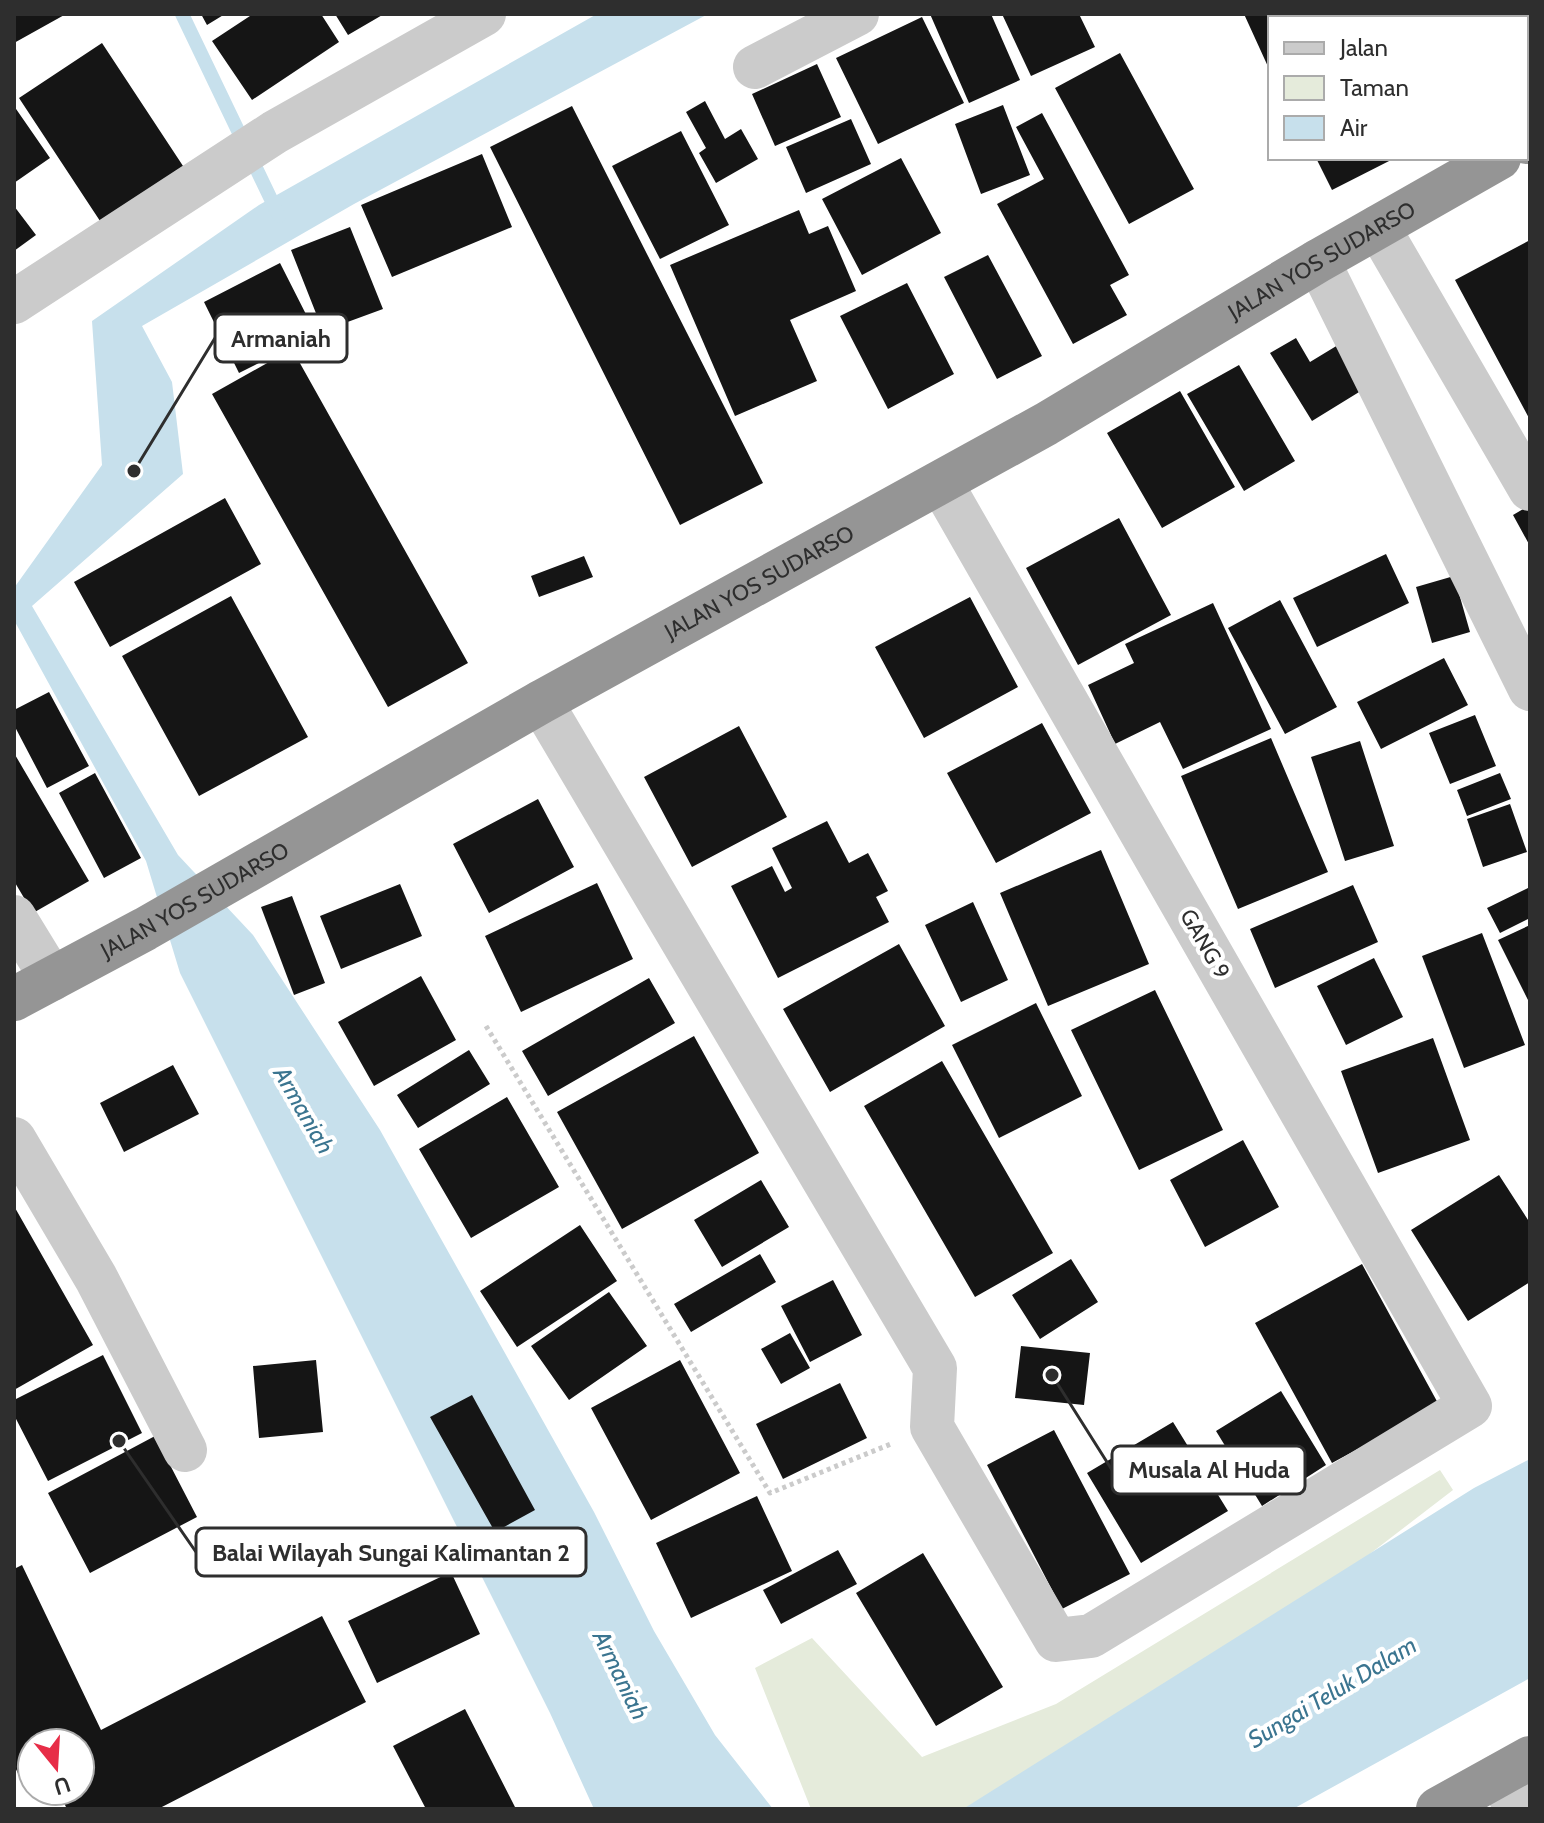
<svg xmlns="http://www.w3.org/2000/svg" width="1544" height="1823" viewBox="0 0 1544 1823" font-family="Cabin,sans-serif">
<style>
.green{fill:#e5ebdb}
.water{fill:#c7e0ec}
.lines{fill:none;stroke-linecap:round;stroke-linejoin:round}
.stream{stroke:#c7e0ec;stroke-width:14}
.building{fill:#151515}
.path{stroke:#cbcbcb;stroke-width:5;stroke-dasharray:4 4;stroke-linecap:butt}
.minor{stroke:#cbcbcb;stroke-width:44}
.highway{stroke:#959595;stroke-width:44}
.labels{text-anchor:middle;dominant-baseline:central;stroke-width:8;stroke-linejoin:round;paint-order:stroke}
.street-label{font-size:22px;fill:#2e2e2e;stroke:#fff}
.water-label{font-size:24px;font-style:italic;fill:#3b7590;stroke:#fff}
.leader{fill:none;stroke:#2e2e2e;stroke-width:3}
.callout-dot{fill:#2e2e2e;stroke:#fff;stroke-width:3}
.callout{fill:#fff;stroke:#2e2e2e;stroke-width:3}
.callout-label{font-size:24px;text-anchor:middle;font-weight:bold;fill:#2e2e2e}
</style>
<rect width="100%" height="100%" fill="#fff"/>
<path class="green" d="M 1440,1470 L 1453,1490 L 1289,1616 L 1005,1809 L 811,1809 L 755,1668 L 812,1638 L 922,1757 L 1056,1704 Z"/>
<path class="water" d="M 597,14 L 708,14 L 354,204 L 142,326 L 172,382 L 183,474 L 32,606 L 178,855 L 253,935 L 380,1130 L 594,1512 L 654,1631 L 715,1735 L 773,1809 L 594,1809 L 550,1713 L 180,973 L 146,861 L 14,620 L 14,588 L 102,465 L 92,321 L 259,205 Z
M 1530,1459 L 1530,1678 L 1293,1809 L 963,1809 L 1474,1488 Z"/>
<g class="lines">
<path class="stream" d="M 182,14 L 279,216"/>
</g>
<path class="building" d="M 14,14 L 66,14 L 14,43 Z
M 201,14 L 225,14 L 207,25 Z
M 253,14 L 321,14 L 339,42 L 252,100 L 212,41 Z
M 335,14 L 384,14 L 348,35 Z
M 930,14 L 991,14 L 1020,80 L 969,103 Z
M 1002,14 L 1079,14 L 1095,47 L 1031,76 Z
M 1244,14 L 1302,14 L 1304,18 L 1270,18 L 1270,71 Z
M 1330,14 L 1412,14 L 1413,18 L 1332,18 Z
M 1435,14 L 1509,14 L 1511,18 L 1437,18 Z
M 922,17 L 964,103 L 878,144 L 836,58 Z
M 102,43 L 185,169 L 102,224 L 19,98 Z
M 1120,53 L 1194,189 L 1129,224 L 1055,88 Z
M 817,64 L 841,117 L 775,146 L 752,94 Z
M 705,101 L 725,139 L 741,129 L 758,159 L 716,183 L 699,153 L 706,148 L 686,112 Z
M 1003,105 L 1030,175 L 981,194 L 955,124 Z
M 14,106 L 50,158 L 14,183 Z
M 572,106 L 763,483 L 680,525 L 490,147 Z
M 1042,113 L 1129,275 L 1110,285 L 1127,315 L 1073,344 L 997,204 L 1044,179 L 1016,127 Z
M 851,119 L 871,164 L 806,193 L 786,147 Z
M 681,131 L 729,225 L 660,259 L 612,166 Z
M 482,154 L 512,227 L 392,277 L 361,205 Z
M 901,158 L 941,233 L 862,275 L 822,199 Z
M 1316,158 L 1395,158 L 1332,190 Z
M 14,206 L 36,235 L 14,251 Z
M 799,210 L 809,234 L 828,226 L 856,291 L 790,320 L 817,381 L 735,416 L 670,265 Z
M 350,227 L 383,309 L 323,331 L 291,250 Z
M 1530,240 L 1530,420 L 1455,280 Z
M 988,255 L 1042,356 L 997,379 L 944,277 Z
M 280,263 L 316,334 L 239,373 L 204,302 Z
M 907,283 L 954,374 L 888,409 L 840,316 Z
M 1296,338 L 1310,362 L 1338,345 L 1364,389 L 1312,421 L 1270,353 Z
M 292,349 L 468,663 L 388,707 L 212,394 Z
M 1239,365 L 1295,461 L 1244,491 L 1187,394 Z
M 1180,391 L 1235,487 L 1162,528 L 1107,433 Z
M 225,498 L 261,564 L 110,647 L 74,582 Z
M 1530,505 L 1530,546 L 1513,515 Z
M 1119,518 L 1171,615 L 1078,665 L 1026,568 Z
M 1386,554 L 1409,603 L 1317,647 L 1293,598 Z
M 584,556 L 593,577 L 539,597 L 531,576 Z
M 1454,576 L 1470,632 L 1432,643 L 1416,587 Z
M 231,596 L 308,737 L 199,796 L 122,656 Z
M 970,597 L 1018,687 L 924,738 L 875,647 Z
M 1280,600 L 1337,707 L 1285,734 L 1228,628 Z
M 1213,603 L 1271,729 L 1183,769 L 1160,722 L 1115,744 L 1088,685 L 1134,663 L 1125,644 Z
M 1444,658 L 1468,705 L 1381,749 L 1357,702 Z
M 49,692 L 89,766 L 47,788 L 14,725 L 14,710 Z
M 1475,715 L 1496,766 L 1450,784 L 1429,733 Z
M 1042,723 L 1091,813 L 996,863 L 947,773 Z
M 739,726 L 787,817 L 692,867 L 644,777 Z
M 1271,738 L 1328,872 L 1238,909 L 1181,776 Z
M 1360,741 L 1394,846 L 1345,861 L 1311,757 Z
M 14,753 L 89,881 L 33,913 L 14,881 Z
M 95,773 L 141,858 L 104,878 L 59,793 Z
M 1500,773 L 1511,799 L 1467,816 L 1457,790 Z
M 538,799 L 574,867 L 489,913 L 453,844 Z
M 1510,804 L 1527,852 L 1483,867 L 1467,819 Z
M 827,821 L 849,863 L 868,853 L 888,891 L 876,897 L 889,922 L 778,978 L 731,886 L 772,866 L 785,892 L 792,888 L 772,848 Z
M 1101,850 L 1149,964 L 1048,1006 L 1000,893 Z
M 597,883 L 633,959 L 521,1012 L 485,936 Z
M 400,884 L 422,936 L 341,969 L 320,916 Z
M 1353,885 L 1378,942 L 1275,988 L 1250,929 Z
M 1530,887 L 1530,918 L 1500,933 L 1487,908 Z
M 292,896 L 325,983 L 294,995 L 261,907 Z
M 973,902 L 1008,980 L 961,1002 L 925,925 Z
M 1530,925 L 1530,1004 L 1498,940 Z
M 1482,933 L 1525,1045 L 1464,1068 L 1422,956 Z
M 899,944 L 945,1026 L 830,1092 L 783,1009 Z
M 1374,958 L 1403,1017 L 1346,1045 L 1317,986 Z
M 421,976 L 456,1040 L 374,1086 L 338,1022 Z
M 649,978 L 675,1023 L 548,1096 L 522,1051 Z
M 1155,990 L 1223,1130 L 1139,1170 L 1071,1030 Z
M 1036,1003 L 1082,1096 L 999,1138 L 952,1045 Z
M 694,1036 L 759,1153 L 622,1229 L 557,1112 Z
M 1433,1038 L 1470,1140 L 1378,1173 L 1341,1071 Z
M 469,1050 L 490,1084 L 418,1128 L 397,1095 Z
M 942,1061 L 1053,1253 L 975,1297 L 864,1106 Z
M 173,1065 L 199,1114 L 124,1152 L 100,1103 Z
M 507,1097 L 559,1187 L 471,1238 L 419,1149 Z
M 1243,1140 L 1279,1207 L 1205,1247 L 1170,1180 Z
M 1499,1175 L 1530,1223 L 1530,1282 L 1468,1321 L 1411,1230 Z
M 761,1180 L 789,1227 L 722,1267 L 694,1220 Z
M 14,1206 L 93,1345 L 14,1390 Z
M 580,1225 L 617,1281 L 517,1347 L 480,1291 Z
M 760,1254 L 776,1282 L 691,1332 L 674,1304 Z
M 1071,1259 L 1098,1302 L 1040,1339 L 1012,1295 Z
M 1362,1264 L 1439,1405 L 1332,1463 L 1255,1323 Z
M 833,1280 L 862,1335 L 810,1362 L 781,1306 Z
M 609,1292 L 647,1346 L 569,1400 L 531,1346 Z
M 790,1333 L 810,1368 L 781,1384 L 761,1349 Z
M 1021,1346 L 1090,1353 L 1084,1405 L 1015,1398 Z
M 103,1355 L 142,1433 L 48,1481 L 14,1415 L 14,1400 Z
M 316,1360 L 323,1432 L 259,1438 L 253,1366 Z
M 680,1360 L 740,1473 L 651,1520 L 591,1408 Z
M 840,1383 L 867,1438 L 783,1479 L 756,1424 Z
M 1281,1391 L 1326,1465 L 1262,1506 L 1216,1431 Z
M 472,1395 L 535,1510 L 495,1532 L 430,1417 Z
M 1173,1422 L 1228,1511 L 1141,1563 L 1087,1473 Z
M 1054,1430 L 1130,1574 L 1062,1609 L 987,1465 Z
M 155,1436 L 197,1517 L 90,1573 L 48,1493 Z
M 757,1496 L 792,1571 L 691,1618 L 656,1543 Z
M 838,1550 L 857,1584 L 781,1624 L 763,1590 Z
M 923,1553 L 1003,1687 L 936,1726 L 856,1593 Z
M 22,1565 L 101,1730 L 322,1616 L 366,1702 L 158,1809 L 67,1809 L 58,1791 L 80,1791 L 80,1743 L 32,1743 L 32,1775 L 21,1780 L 14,1765 L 14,1569 Z
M 451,1572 L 480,1634 L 377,1683 L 348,1621 Z
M 465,1709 L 516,1809 L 426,1809 L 393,1746 Z"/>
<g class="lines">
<path class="path" d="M 486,1026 L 770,1493 L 891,1444"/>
<path class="minor" d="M 755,67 L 857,14
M 1378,227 L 1530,489
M 1318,261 L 1530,689
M 14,302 L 275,132 L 484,14
M 541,702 L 935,1368 L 932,1427 L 1056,1640 L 1091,1636 L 1470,1406 L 941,483
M 14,917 L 52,979
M 14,1139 L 96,1278 L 185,1450
M 1498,1776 L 1518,1809"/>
<g class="highway">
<path d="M 1526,142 L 1530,140"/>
<path id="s1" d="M 14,999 L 145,929 L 541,702 L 1046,424 L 1318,261 L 1499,158"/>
<path d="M 1438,1809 L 1530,1758"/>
</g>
</g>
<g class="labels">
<g class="street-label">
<text stroke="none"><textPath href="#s1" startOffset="1502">JALAN YOS SUDARSO</textPath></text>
<text stroke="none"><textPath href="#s1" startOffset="854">JALAN YOS SUDARSO</textPath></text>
<text stroke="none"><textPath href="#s1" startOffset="206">JALAN YOS SUDARSO</textPath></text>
<text transform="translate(1205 944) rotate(60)">GANG 9</text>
</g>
<g class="water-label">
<text transform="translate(304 1110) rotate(60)">Armaniah</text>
<text transform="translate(621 1675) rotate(64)">Armaniah</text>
<text transform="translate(1332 1692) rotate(-31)">Sungai Teluk Dalam</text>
</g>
</g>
<path class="leader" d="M134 471L215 338M1052 1375L1112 1470M119 1441L196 1552"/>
<g class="callout-dot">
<circle cx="134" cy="471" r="8"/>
<circle cx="1052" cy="1375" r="8"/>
<circle cx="119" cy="1441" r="8"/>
</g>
<g class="callout">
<rect x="215" y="314" width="132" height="48" rx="8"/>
<rect x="1112" y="1446" width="193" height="48" rx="8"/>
<rect x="196" y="1528" width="390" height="48" rx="8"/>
</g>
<g class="callout-label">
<text x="281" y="347">Armaniah</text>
<text x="1209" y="1478">Musala Al Huda</text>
<text x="391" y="1561">Balai Wilayah Sungai Kalimantan 2</text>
</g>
<rect width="1544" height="1823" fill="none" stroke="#2e2e2e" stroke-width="32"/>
<rect x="1268" y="16" width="260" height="144" fill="#ffffff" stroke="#ababab" stroke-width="2"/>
<rect x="1284" y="42" width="40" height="12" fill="#cbcbcb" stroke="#ababab" stroke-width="2"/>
<text x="1340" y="56" font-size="24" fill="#2e2e2e">Jalan</text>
<rect x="1284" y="76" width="40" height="24" fill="#e5ebdb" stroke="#ababab" stroke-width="2"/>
<text x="1340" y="96" font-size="24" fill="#2e2e2e">Taman</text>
<rect x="1284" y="116" width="40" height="24" fill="#c7e0ec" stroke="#ababab" stroke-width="2"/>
<text x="1340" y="136" font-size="24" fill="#2e2e2e">Air</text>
<g transform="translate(56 1767) rotate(162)"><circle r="38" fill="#ffffff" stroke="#ababab" stroke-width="2"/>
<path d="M0-6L14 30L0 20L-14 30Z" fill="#e72d47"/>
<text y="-12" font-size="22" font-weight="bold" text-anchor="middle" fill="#2e2e2e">U</text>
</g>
</svg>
